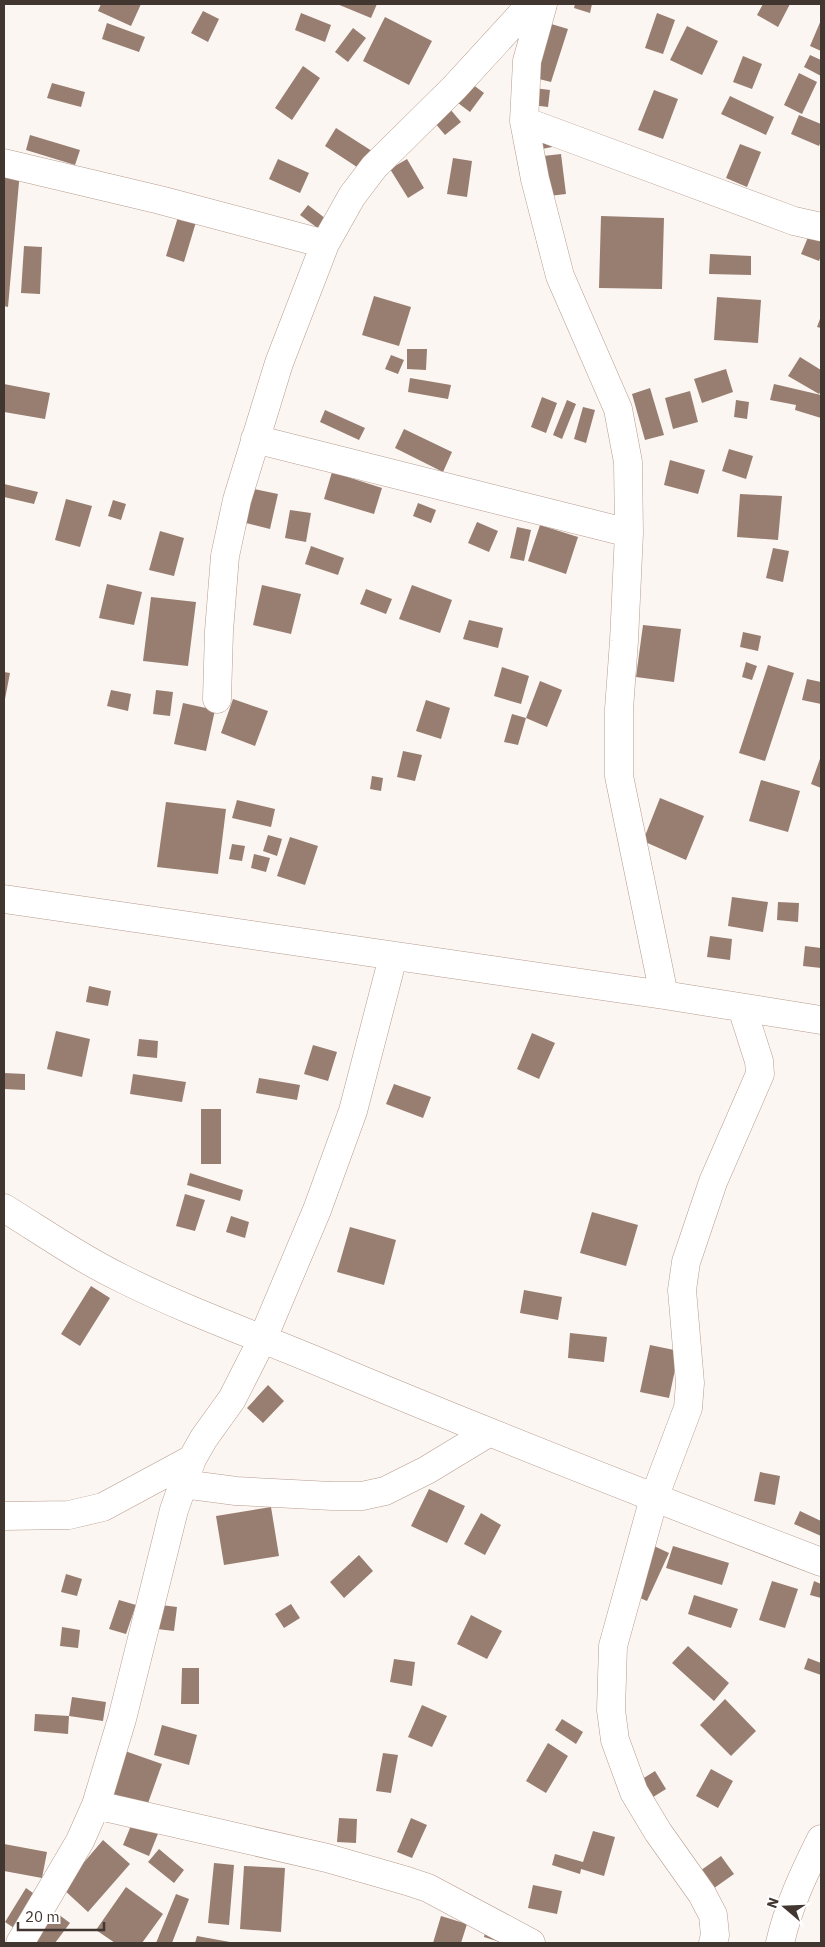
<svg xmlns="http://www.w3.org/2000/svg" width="825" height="1947" viewBox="0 0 825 1947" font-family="'IBM Plex Sans',sans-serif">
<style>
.building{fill:#977e70}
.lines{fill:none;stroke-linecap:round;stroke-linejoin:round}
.street-casing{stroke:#b79c8e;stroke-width:29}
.street{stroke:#fff;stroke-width:28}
</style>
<rect width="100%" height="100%" fill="#fcf6f3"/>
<path class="building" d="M 101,4 L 141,4 L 131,26 L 98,11 Z
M 337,4 L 377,4 L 371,18 Z
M 575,4 L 592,4 L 590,13 L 574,8 Z
M 763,4 L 790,4 L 778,27 L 757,15 Z
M 203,11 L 219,19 L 208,42 L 191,33 Z
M 301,13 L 331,25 L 325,42 L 295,30 Z
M 657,13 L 675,20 L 663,54 L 645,48 Z
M 385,17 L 432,41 L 409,85 L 363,61 Z
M 821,20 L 821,51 L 810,46 Z
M 107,23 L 145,37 L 139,52 L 102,39 Z
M 548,23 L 568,29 L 551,82 L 531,77 Z
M 687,26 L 718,41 L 702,75 L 670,60 Z
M 353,28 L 366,38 L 348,62 L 335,52 Z
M 810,55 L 821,60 L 821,76 L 804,67 Z
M 743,56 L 762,64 L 752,89 L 733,82 Z
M 303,66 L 320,78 L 292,120 L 275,108 Z
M 799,73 L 817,82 L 802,114 L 784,105 Z
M 468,81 L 484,93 L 470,112 L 454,100 Z
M 52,83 L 85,92 L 81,107 L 47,98 Z
M 534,88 L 550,90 L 548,107 L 532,105 Z
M 654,90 L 678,99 L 663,139 L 638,130 Z
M 730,96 L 774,117 L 766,135 L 721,114 Z
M 450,109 L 461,122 L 445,135 L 435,123 Z
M 799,115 L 821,124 L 821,141 L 819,146 L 791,134 Z
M 336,128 L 375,153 L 363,171 L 325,146 Z
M 548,130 L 552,147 L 542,149 L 538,133 Z
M 30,135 L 80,150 L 75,165 L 26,150 Z
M 740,144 L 761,152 L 747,187 L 726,178 Z
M 561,154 L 566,194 L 549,196 L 543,156 Z
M 453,158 L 472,161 L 467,197 L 447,194 Z
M 278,159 L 309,173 L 300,193 L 269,179 Z
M 407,159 L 424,188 L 408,198 L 390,169 Z
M 4,169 L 20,171 L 8,307 L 4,306 Z
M 308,205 L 330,222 L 323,232 L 300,215 Z
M 601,216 L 664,218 L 662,289 L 599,288 Z
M 178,217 L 196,222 L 184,262 L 166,256 Z
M 811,230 L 821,234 L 821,256 L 819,261 L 801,254 Z
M 24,246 L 42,247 L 40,294 L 21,293 Z
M 710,254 L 751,256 L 751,275 L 709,274 Z
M 374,296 L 411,307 L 399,346 L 362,335 Z
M 717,297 L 761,300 L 758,343 L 714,340 Z
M 821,316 L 821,328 L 817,327 Z
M 407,349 L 427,349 L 426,370 L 407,369 Z
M 391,355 L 404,360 L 398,374 L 385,369 Z
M 800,357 L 821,370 L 821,391 L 819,394 L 788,376 Z
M 726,369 L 733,392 L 702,403 L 694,379 Z
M 410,378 L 451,385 L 448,399 L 408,392 Z
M 4,384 L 50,393 L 45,419 L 4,412 Z
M 774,384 L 821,395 L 821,418 L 795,410 L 796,405 L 770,400 Z
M 650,388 L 664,435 L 645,440 L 632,394 Z
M 690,391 L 698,422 L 673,429 L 665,398 Z
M 542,397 L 557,403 L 546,433 L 531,427 Z
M 567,400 L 576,404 L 562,439 L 553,435 Z
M 736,400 L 749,402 L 747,419 L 734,417 Z
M 583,407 L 595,410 L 586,443 L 574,439 Z
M 325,410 L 365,428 L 359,440 L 320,422 Z
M 404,429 L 452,452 L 443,472 L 395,448 Z
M 729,449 L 753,456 L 746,479 L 722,471 Z
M 670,460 L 705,470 L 698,494 L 664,485 Z
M 332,472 L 382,488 L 374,514 L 324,499 Z
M 4,484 L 38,492 L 34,504 L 4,497 Z
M 254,489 L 278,494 L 270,529 L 246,523 Z
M 740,494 L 782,496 L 778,540 L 737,537 Z
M 66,499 L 92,506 L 80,547 L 55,540 Z
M 113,500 L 126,504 L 121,520 L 108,516 Z
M 418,503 L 436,510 L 431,523 L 413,516 Z
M 290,510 L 311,513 L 306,542 L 285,538 Z
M 477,522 L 498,531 L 489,552 L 468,543 Z
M 540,525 L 578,537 L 566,574 L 528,561 Z
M 517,527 L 531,530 L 524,561 L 510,558 Z
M 160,531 L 184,538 L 174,576 L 149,570 Z
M 311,546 L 344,558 L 338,575 L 305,564 Z
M 773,548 L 789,551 L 783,582 L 766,578 Z
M 107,584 L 142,592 L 134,625 L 99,618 Z
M 262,585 L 301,594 L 291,634 L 253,625 Z
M 412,585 L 452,600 L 440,633 L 399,619 Z
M 366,589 L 392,599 L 386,614 L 360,604 Z
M 151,597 L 196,602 L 188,666 L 143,661 Z
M 469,620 L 503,628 L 498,648 L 463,639 Z
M 643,625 L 681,629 L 674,682 L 636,677 Z
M 743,632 L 761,636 L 758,651 L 740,647 Z
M 746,662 L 757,666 L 752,680 L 742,677 Z
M 768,665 L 794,673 L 765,761 L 739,753 Z
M 502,667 L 529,676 L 521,704 L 494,696 Z
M 4,672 L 10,673 L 5,699 L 4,699 Z
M 807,679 L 821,682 L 821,704 L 802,700 Z
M 540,681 L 562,690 L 547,727 L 526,718 Z
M 111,690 L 131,694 L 128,711 L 107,706 Z
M 156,690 L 173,692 L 170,716 L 153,714 Z
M 233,699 L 268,711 L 255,746 L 221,733 Z
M 426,700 L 450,708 L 441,739 L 416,731 Z
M 183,703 L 215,710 L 206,751 L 174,744 Z
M 512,714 L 526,718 L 518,745 L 504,742 Z
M 403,751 L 422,755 L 415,781 L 397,777 Z
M 821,756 L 821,788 L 811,784 Z
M 372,776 L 383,778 L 381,791 L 370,789 Z
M 761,780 L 800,791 L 788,832 L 749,821 Z
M 660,798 L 704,816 L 686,860 L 643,841 Z
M 237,800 L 275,809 L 271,827 L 232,818 Z
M 166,802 L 226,809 L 218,874 L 157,867 Z
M 268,835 L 282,839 L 277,856 L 263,851 Z
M 290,837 L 318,846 L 305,885 L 277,876 Z
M 232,844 L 245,846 L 242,861 L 229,859 Z
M 254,854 L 270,858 L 266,872 L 251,868 Z
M 732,897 L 768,902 L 763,932 L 728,926 Z
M 778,902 L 799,903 L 798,922 L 777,920 Z
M 710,936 L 732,939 L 730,960 L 707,957 Z
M 805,946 L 821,948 L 821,968 L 803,966 Z
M 89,986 L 111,991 L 108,1006 L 86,1002 Z
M 56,1031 L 90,1039 L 82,1077 L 47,1069 Z
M 532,1033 L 555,1043 L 539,1079 L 517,1069 Z
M 139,1039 L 158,1041 L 157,1058 L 137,1056 Z
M 313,1045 L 337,1052 L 328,1081 L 304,1074 Z
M 4,1073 L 25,1074 L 25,1090 L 4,1089 Z
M 133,1074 L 186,1082 L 182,1102 L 130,1094 Z
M 259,1078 L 300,1085 L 297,1100 L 256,1093 Z
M 394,1084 L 431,1097 L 423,1118 L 386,1104 Z
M 201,1109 L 221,1109 L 221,1164 L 201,1164 Z
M 190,1173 L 243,1190 L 240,1201 L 187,1185 Z
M 185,1194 L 205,1200 L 195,1231 L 176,1226 Z
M 592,1212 L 638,1225 L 626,1266 L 580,1253 Z
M 231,1216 L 249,1222 L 245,1238 L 226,1232 Z
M 350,1227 L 396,1240 L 384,1285 L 337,1272 Z
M 91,1286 L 110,1298 L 80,1346 L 61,1334 Z
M 524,1290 L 562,1297 L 558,1320 L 520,1313 Z
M 570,1333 L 607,1337 L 604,1362 L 568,1358 Z
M 650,1345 L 679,1351 L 669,1398 L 640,1392 Z
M 268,1385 L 284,1401 L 263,1423 L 247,1408 Z
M 760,1472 L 780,1476 L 775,1505 L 754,1501 Z
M 429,1489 L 465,1506 L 447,1543 L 411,1526 Z
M 271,1507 L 279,1556 L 224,1565 L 216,1516 Z
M 800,1511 L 821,1521 L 821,1536 L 794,1524 Z
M 481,1513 L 501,1525 L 485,1555 L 464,1544 Z
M 654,1546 L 669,1553 L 647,1601 L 633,1595 Z
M 673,1546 L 729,1563 L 722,1585 L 666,1568 Z
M 359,1555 L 373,1571 L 344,1598 L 330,1582 Z
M 66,1574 L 82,1579 L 77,1596 L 61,1592 Z
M 772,1581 L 798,1589 L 785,1628 L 759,1620 Z
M 814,1581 L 821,1584 L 821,1598 L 810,1595 Z
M 694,1595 L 738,1609 L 731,1628 L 688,1614 Z
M 119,1600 L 136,1605 L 126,1634 L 109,1629 Z
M 291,1604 L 300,1618 L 284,1628 L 275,1614 Z
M 161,1605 L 177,1607 L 174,1631 L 157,1629 Z
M 471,1615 L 502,1631 L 487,1659 L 457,1644 Z
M 62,1627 L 80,1630 L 78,1648 L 60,1646 Z
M 688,1646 L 729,1683 L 714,1701 L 672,1663 Z
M 808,1658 L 821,1663 L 821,1675 L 804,1669 Z
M 394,1659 L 415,1662 L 412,1686 L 390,1682 Z
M 182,1668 L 199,1668 L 199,1704 L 181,1704 Z
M 72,1697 L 106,1702 L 103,1721 L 69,1716 L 68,1734 L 34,1731 L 35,1714 L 69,1716 Z
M 725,1699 L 756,1731 L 731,1756 L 700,1725 Z
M 422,1705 L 447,1716 L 432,1747 L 408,1737 Z
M 562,1719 L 583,1732 L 576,1744 L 555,1730 Z
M 162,1725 L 197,1735 L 189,1765 L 154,1755 Z
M 548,1743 L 568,1756 L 546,1793 L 526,1781 Z
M 125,1751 L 162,1764 L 147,1806 L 111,1793 Z
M 383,1753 L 398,1755 L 391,1793 L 376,1791 Z
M 711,1769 L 733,1781 L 718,1808 L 696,1796 Z
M 655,1771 L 666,1789 L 650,1799 L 639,1781 Z
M 135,1816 L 161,1826 L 149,1856 L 123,1845 Z
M 339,1818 L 357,1819 L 356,1843 L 337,1842 Z
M 411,1818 L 427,1825 L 412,1858 L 397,1852 Z
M 593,1831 L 615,1837 L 604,1876 L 581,1869 L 580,1874 L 552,1865 L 555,1854 L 583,1862 Z
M 103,1840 L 130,1864 L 88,1912 L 62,1888 Z
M 4,1844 L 47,1852 L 42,1878 L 4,1871 Z
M 159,1849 L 184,1870 L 174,1883 L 148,1862 Z
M 721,1856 L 734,1874 L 710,1891 L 697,1873 Z
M 214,1863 L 234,1865 L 229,1925 L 208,1923 Z
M 244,1866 L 285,1868 L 281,1932 L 240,1929 Z
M 533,1885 L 562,1891 L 557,1914 L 528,1908 Z
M 126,1887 L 163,1914 L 142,1943 L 115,1943 L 96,1930 Z
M 26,1888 L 40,1898 L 20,1932 L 5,1922 Z
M 176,1894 L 189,1899 L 172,1943 L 156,1943 Z
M 54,1911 L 70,1923 L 55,1943 L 30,1943 Z
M 441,1916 L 467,1924 L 461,1943 L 433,1943 Z
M 486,1929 L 500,1942 L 484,1937 Z
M 197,1936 L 230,1942 L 230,1943 L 195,1943 Z"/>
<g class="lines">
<g class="street-casing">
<path id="street" d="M 543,4 L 527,61 L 524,121 L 535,179 L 560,276 L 618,409 L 628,462 L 629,533 L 624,641 L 619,709 L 619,776 L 664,995
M 524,121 L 794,221 L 821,227
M 4,163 L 160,200 L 325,244
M 255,439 L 629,533
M 217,699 L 219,631 L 225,556 L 237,500 L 279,363 L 325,244 L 352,196 L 374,167 L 454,88 L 531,4
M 4,899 L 664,995 L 821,1020
M 4,1208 C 43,1232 81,1259 123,1279 C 193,1314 266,1339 338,1370 C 498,1437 659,1500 821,1562
M 183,1484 L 236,1491 L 332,1496 L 362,1496 L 385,1491 L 427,1470 L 488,1433
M 4,1516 L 69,1515 L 103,1507 L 192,1459
M 96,1805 L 327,1858 L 407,1881 L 428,1888 L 531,1943
M 20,1943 L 80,1841 L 96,1805 L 122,1719 L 174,1510 L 192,1459 L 204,1438 L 232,1399 L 263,1338 L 317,1210 L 353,1111 L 393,957
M 713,1943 L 715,1935 L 713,1915 L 702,1894 L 658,1832 L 634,1792 L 615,1740 L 611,1710 L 613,1646 L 654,1498 L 688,1408 L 690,1383 L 682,1290 L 686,1262 L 713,1182 L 760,1074 L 759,1061 L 742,1008
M 780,1943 C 788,1907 804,1873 821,1839"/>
</g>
<use href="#street" class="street"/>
</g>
<rect width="825" height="1947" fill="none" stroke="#413630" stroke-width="10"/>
<g transform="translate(785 1907) rotate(289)" stroke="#ffffff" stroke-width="4" paint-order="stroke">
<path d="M0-4L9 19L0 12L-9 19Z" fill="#413630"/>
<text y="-8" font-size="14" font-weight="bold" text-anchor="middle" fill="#413630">N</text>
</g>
<path d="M18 1922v8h86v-8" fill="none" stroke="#413630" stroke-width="2.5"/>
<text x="25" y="1922" font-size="15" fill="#413630" stroke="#ffffff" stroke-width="4" paint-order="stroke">20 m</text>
</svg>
